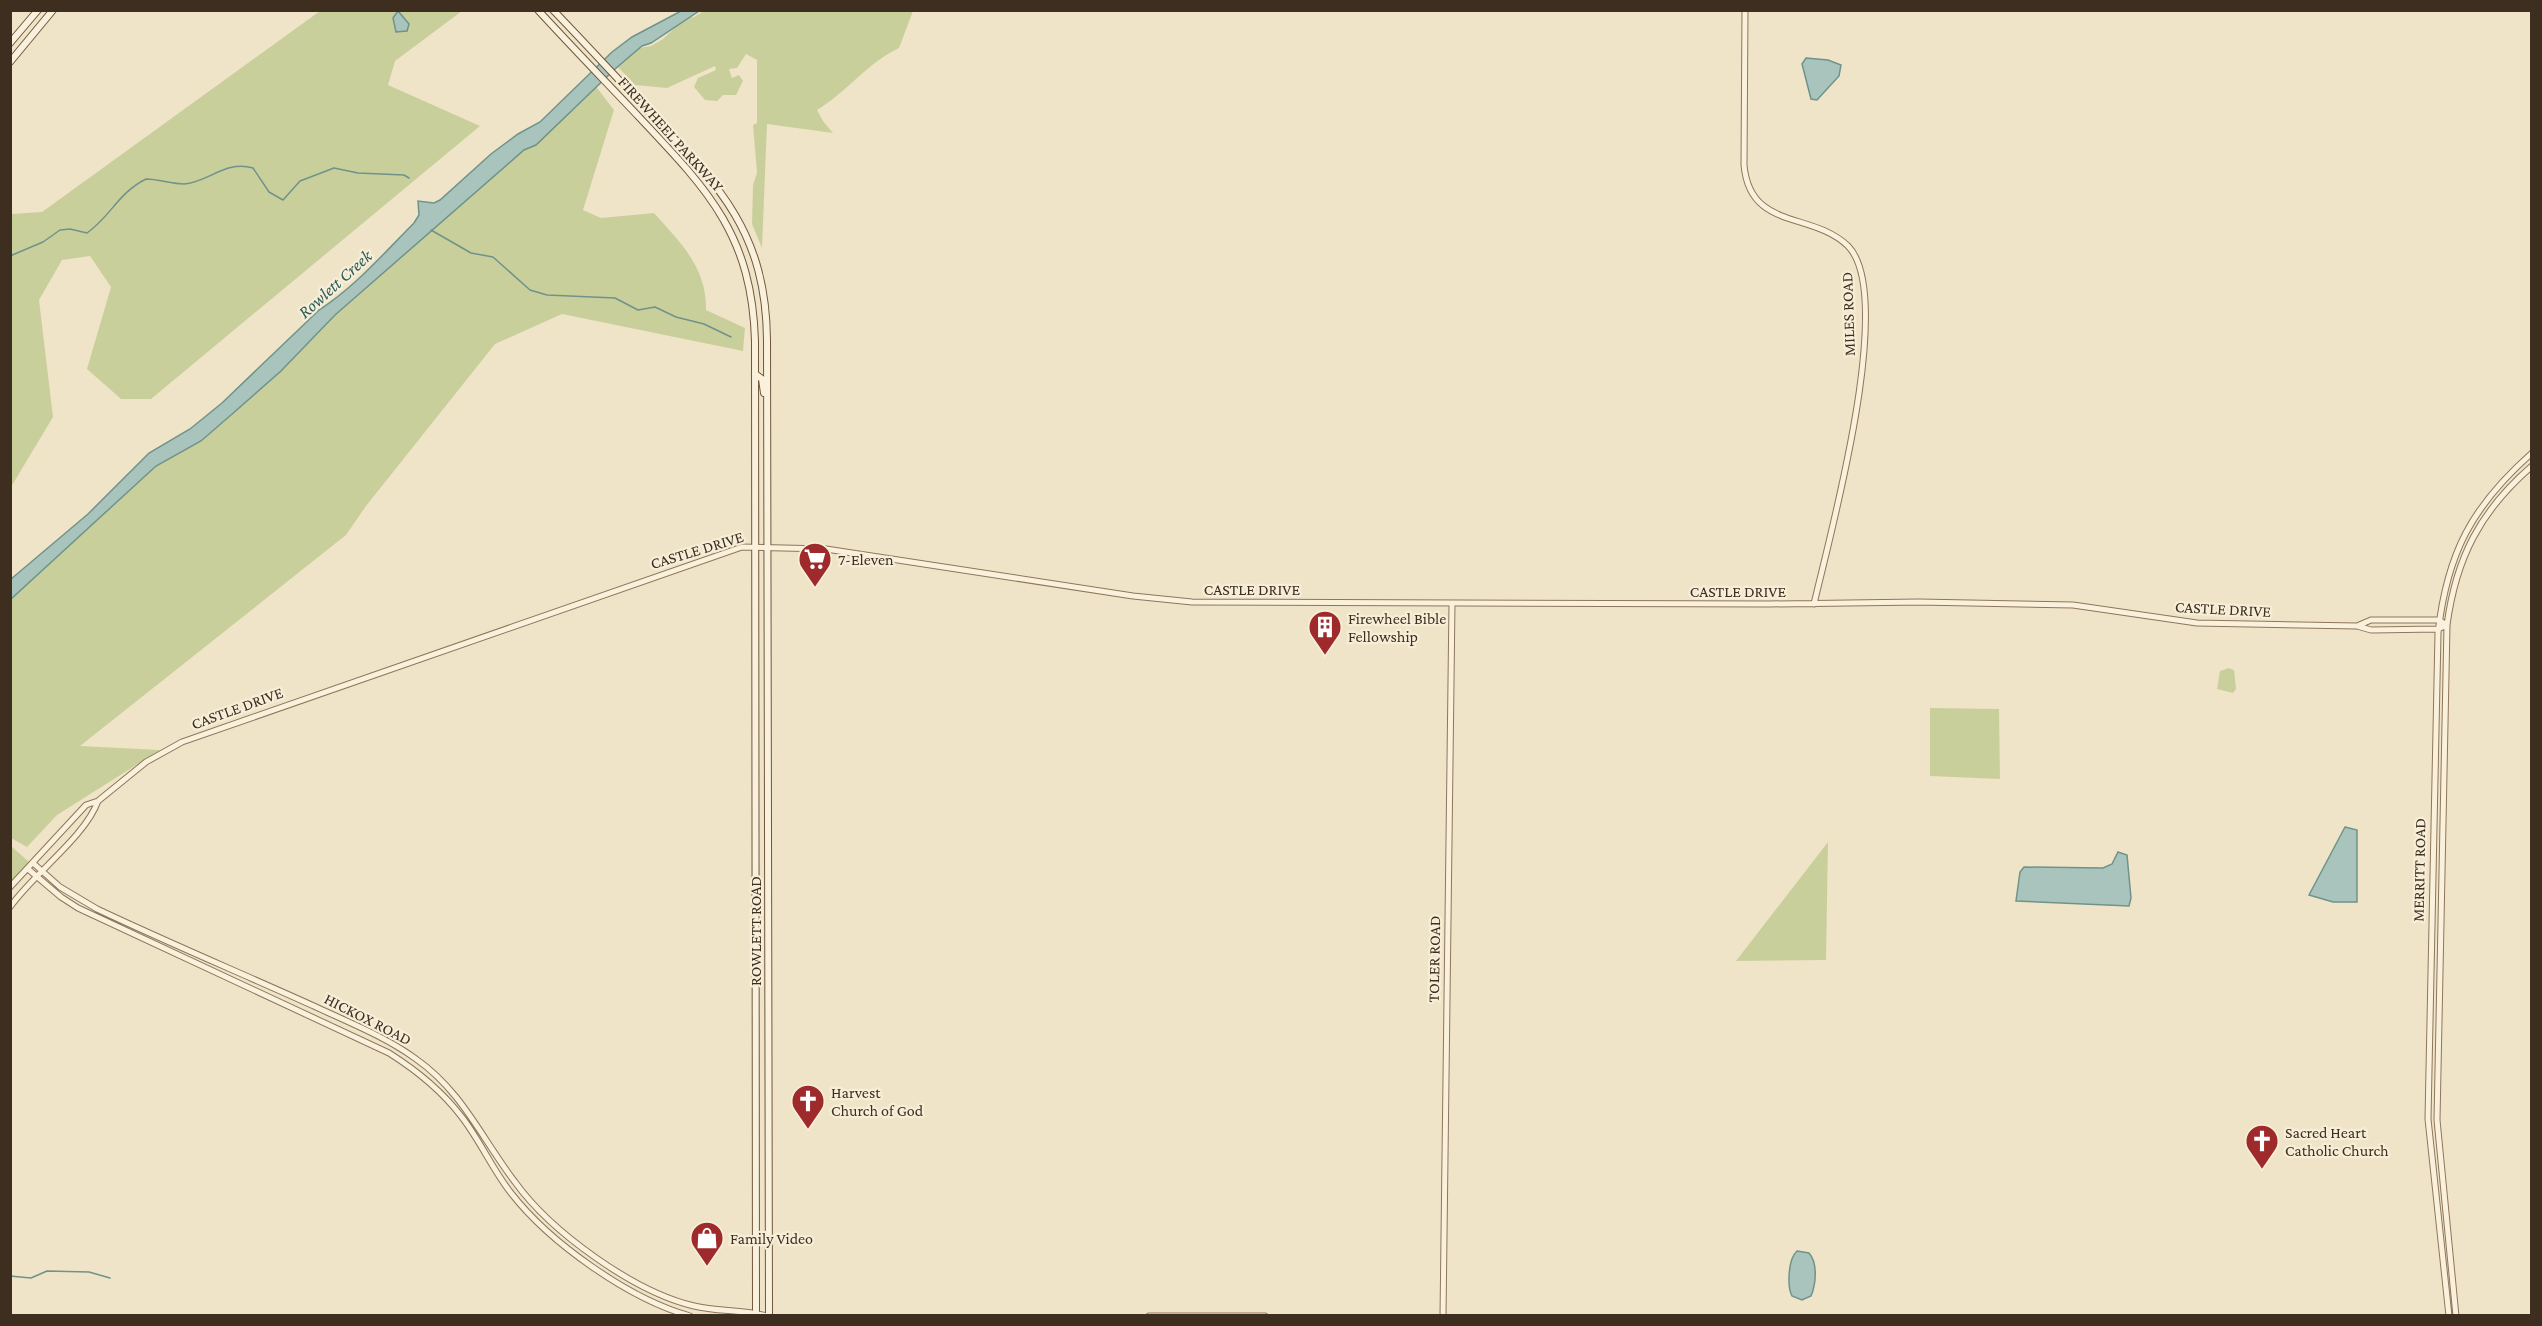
<svg xmlns="http://www.w3.org/2000/svg" width="2542" height="1326" viewBox="0 0 2542 1326" font-family="'Crimson Pro',serif">
<style>
.green{fill:#c9cf9b}
.water{fill:#a9c4bc;stroke:#6f938a;stroke-width:1.5}
.lines{fill:none;stroke-linecap:round;stroke-linejoin:round}
.stream{stroke:#6f938a;stroke-width:1.5}
.tertiary-casing{stroke:#8d765c;stroke-width:7}
.secondary-casing{stroke:#6f573f;stroke-width:8}
.tertiary{stroke:#faf1dc;stroke-width:5}
.secondary{stroke:#faf1dc;stroke-width:6}
.labels{text-anchor:middle;dominant-baseline:central;stroke-width:4.5;stroke-linejoin:round;paint-order:stroke}
.street-label{font-size:16px;fill:#3d2e20;stroke:#f7eed8}
.poi-label{font-size:16px;fill:#3d2e20;stroke:#f7eed8;text-anchor:start}
.water-label{font-size:18px;font-style:italic;fill:#2f5d5a;stroke:#f7eed8}
</style>
<rect width="100%" height="100%" fill="#f0e4c8"/>
<path class="green" d="M 320,11 L 462,11 L 395,61 L 388,85 L 480,126 L 151,399 L 121,399 L 87,369 L 111,287 L 90,256 L 62,260 L 39,300 L 53,417 L 11,487 L 11,214 L 42,212 Z
M 704,11 L 913,11 L 899,48 C 867,63 847,92 817,110 L 823,121 L 833,133 L 767,124 L 762,248 L 752,224 L 753,185 L 757,173 L 753,125 L 757,123 L 757,60 L 746,54 L 737,68 L 729,69 L 732,78 L 739,75 L 743,81 L 736,95 L 723,95 L 717,101 L 705,100 L 694,87 L 698,78 L 716,70 L 715,66 L 667,88 L 635,85 L 618,67 L 639,48 L 651,46 L 663,39 L 685,18 L 694,17 Z
M 594,84 L 614,110 L 583,210 L 601,218 L 654,213 C 681,243 707,268 706,310 L 745,328 L 743,351 L 562,314 L 495,344 L 366,506 L 346,535 L 80,746 L 160,750 L 57,815 L 27,847 L 11,838 L 11,589 L 62,537 L 203,428 L 312,324 Z
M 2229,668 L 2234,670 L 2236,689 L 2233,693 L 2217,689 L 2220,671 Z
M 1930,708 L 1999,709 L 2000,779 L 1930,776 Z
M 1828,842 L 1826,960 L 1736,961 Z
M 11,846 L 29,862 L 11,883 Z"/>
<path class="water" d="M 398,11 L 409,24 L 407,31 L 396,32 L 393,18 Z
M 681,11 L 699,11 L 651,43 L 642,46 L 615,69 L 536,145 L 524,150 L 335,315 L 281,371 L 231,415 L 201,441 L 156,466 L 11,599 L 11,579 L 88,514 L 149,453 L 190,429 L 222,403 L 319,310 C 355,287 384,253 414,223 L 419,215 L 418,201 L 434,203 L 440,200 L 491,154 L 518,134 L 540,122 L 612,52 L 632,37 Z
M 1806,58 L 1828,60 L 1841,65 L 1839,76 L 1817,100 L 1811,99 L 1802,64 Z
M 2345,827 L 2357,830 L 2357,902 L 2333,902 L 2309,895 Z
M 2118,852 L 2127,855 L 2131,898 L 2129,906 L 2016,901 L 2020,872 L 2024,867 L 2103,868 L 2112,864 Z
M 1797,1251 L 1809,1253 C 1818,1263 1816,1284 1811,1296 L 1802,1300 L 1792,1296 C 1787,1286 1788,1259 1797,1251 Z"/>
<g class="lines">
<path class="stream" d="M 431,230 L 471,253 L 493,257 L 530,290 L 547,295 L 615,298 L 638,310 L 655,307 L 676,317 L 704,324 L 731,337
M 10,256 L 43,242 L 60,230 L 70,229 L 87,233 C 111,216 118,193 146,179 C 159,179 171,184 184,184 C 209,182 225,160 253,168 L 269,192 L 283,200 L 300,181 L 334,168 L 358,173 L 404,175 L 409,178
M 10,1276 L 31,1278 L 47,1271 L 89,1272 L 110,1278"/>
<g class="tertiary-casing">
<path id="tertiary" d="M 1745,10 L 1744,165 C 1750,231 1812,211 1848,246 C 1897,296 1829,538 1814,604
M 33,863 L 60,887 L 97,909 C 169,943 243,974 316,1007 C 350,1023 386,1037 416,1059 C 462,1091 482,1139 515,1182 C 551,1232 634,1292 694,1306 C 718,1312 743,1309 766,1316
M 28,869 L 61,897 L 78,908 L 389,1053 C 416,1070 441,1090 461,1116 C 480,1140 492,1169 511,1193 C 550,1243 629,1299 690,1316
M 10,887 L 86,805 L 98,801 L 146,762 L 182,742 L 742,547 L 826,549 L 1133,596 L 1192,602 L 1769,604 L 1919,602 L 2073,605 L 2197,623 L 2357,626 L 2371,630 L 2438,629 L 2447,625 L 2439,620 L 2371,620 L 2357,626
M 10,907 C 34,873 85,837 98,801
M 1149,1316 L 1265,1316
M 1443,1316 L 1452,603
M 2449,1316 L 2428,1119 L 2438,633 C 2447,553 2472,506 2532,453
M 2456,1316 L 2437,1120 L 2447,625 C 2456,558 2480,511 2532,466"/>
</g>
<g class="secondary-casing">
<path id="secondary" d="M 538,10 C 571,46 605,81 639,117 C 708,190 752,235 755,341 L 756,1316
M 553,10 C 585,43 616,77 647,110 C 718,184 766,231 767,340 L 769,1316
M 10,43 L 38,10
M 10,62 L 53,10
M 755,374 L 762,379 L 764,393"/>
</g>
<use href="#tertiary" class="tertiary"/>
<use href="#secondary" class="secondary"/>
</g>
<defs>
<g id="supermarket-pin" transform="scale(1.725)"><path d="M0 17L-7.5 6A9.5 9.5 0 1 1 7.5 6Z" fill="#9e2a2b" stroke="#f7eed8"/><path d="M-6-5.5h2.5l.6 2H6L4.5 2H-2.5L-4.4-4H-6ZM-1.5 3.2a1.3 1.3 0 1 0 .1 0ZM3 3.2a1.3 1.3 0 1 0 .1 0Z" fill="#fff"/></g>
<g id="building-pin" transform="scale(1.725)"><path d="M0 17L-7.5 6A9.5 9.5 0 1 1 7.5 6Z" fill="#9e2a2b" stroke="#f7eed8"/><path d="M-4-6H4V6H1V3H-1V6H-4ZM-2.5-4.3h1.7v1.8h-1.7ZM.8-4.3h1.7v1.8H.8ZM-2.5-1h1.7V.8h-1.7ZM.8-1h1.7V.8H.8Z" fill="#fff"/></g>
<g id="church-pin" transform="scale(1.725)"><path d="M0 17L-7.5 6A9.5 9.5 0 1 1 7.5 6Z" fill="#9e2a2b" stroke="#f7eed8"/><path d="M-1.2-6h2.4v3.5h3.3v2.4h-3.3V6h-2.4V-.1h-3.3v-2.4h3.3Z" fill="#fff"/></g>
<g id="shop-pin" transform="scale(1.725)"><path d="M0 17L-7.5 6A9.5 9.5 0 1 1 7.5 6Z" fill="#9e2a2b" stroke="#f7eed8"/><path d="M-5-2.5h2.3a2.7 3.5 0 0 1 5.4 0H5L5.5 6h-11ZM-1.5-2.5h3a1.5 2.3 0 0 0-3 0Z" fill="#fff"/></g>
</defs>
<g fill-rule="evenodd">
<use href="#supermarket-pin" x="815" y="559"/>
<use href="#building-pin" x="1325" y="627"/>
<use href="#church-pin" x="808" y="1101"/>
<use href="#church-pin" x="2262" y="1141"/>
<use href="#shop-pin" x="707" y="1238"/>
</g>
<g class="labels">
<g class="street-label">
<text transform="translate(671 134) rotate(48)">FIREWHEEL PARKWAY</text>
<text transform="translate(1848 314) rotate(-92)">MILES ROAD</text>
<text transform="translate(697 550) rotate(-17)">CASTLE DRIVE</text>
<text x="1252" y="589">CASTLE DRIVE</text>
<text x="1738" y="591">CASTLE DRIVE</text>
<text transform="translate(2223 609) rotate(3)">CASTLE DRIVE</text>
<text transform="translate(237 708) rotate(-20)">CASTLE DRIVE</text>
<text transform="translate(2419 870) rotate(-89)">MERRITT ROAD</text>
<text transform="translate(755 931) rotate(-90)">ROWLETT ROAD</text>
<text transform="translate(1434 959) rotate(-89)">TOLER ROAD</text>
<text transform="translate(368 1019) rotate(27)">HICKOX ROAD</text>
</g>
<g class="poi-label">
<text x="838" y="559">7-Eleven</text>
<text x="1348" y="618">Firewheel Bible<tspan x="1348" dy="18">Fellowship</tspan></text>
<text x="831" y="1092">Harvest<tspan x="831" dy="18">Church of God</tspan></text>
<text x="2285" y="1132">Sacred Heart<tspan x="2285" dy="18">Catholic Church</tspan></text>
<text x="730" y="1238">Family Video</text>
</g>
<g class="water-label">
<text transform="translate(335 284) rotate(-42)">Rowlett Creek</text>
</g>
</g>
<rect width="2542" height="1326" fill="none" stroke="#3d2e20" stroke-width="24"/>
</svg>
